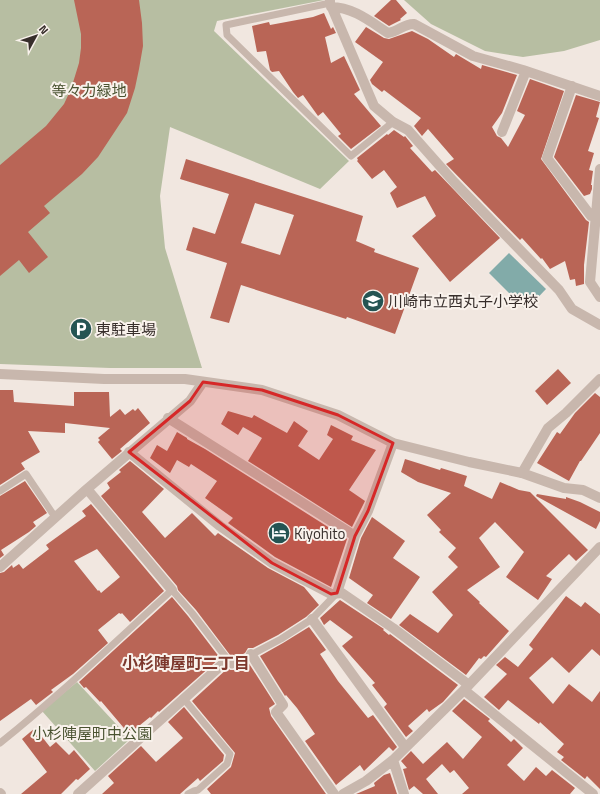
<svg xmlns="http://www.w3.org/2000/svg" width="600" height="794" viewBox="0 0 600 794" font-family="'Titillium Web','Noto Sans JP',sans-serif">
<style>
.green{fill:#b7bea2}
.water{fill:#82aba9}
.building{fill:#b96556;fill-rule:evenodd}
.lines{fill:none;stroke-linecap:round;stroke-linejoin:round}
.service{stroke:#c8b7ad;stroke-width:7}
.minor{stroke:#c8b7ad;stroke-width:10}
.tertiary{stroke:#c8b7ad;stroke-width:10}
.marked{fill:#d62828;fill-opacity:0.2;stroke:#d62828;stroke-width:3;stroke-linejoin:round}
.labels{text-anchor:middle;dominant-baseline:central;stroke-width:4;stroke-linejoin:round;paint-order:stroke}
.park-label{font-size:15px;fill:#4a5331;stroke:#f9f2ec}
.poi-label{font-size:15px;fill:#372e2b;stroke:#f9f2ec;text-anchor:start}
.neighbourhood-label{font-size:16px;font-weight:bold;fill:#7d382d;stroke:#f9f2ec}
</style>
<rect width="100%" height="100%" fill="#f1e7e0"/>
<path class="green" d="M 0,0 L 324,0 L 217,21 L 214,31 L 349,161 L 320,189 L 170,127 L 160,196 L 165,248 L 202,368 L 110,368 L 0,364 Z
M 404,0 L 600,0 L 600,40 L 564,51 L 523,57 L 485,51 L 431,24 Z
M 77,682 L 130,739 L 95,771 L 42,711 Z"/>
<path class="water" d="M 509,253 L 546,289 L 526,310 L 489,273 Z"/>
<path class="building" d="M 74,0 L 139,0 L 142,23 L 143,46 L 139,69 L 135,88 L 127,113 L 98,157 L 82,174 L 44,206 L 50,213 L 28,232 L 48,257 L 29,273 L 19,260 L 0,276 L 0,165 L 46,126 L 64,104 L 71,89 L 79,63 L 81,48 L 81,34 Z
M 391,0 L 396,0 L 407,13 L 400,19 L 401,20 L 389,26 L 374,16 Z
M 324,13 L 331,29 L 333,27 L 336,33 L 325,37 L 331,63 L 344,56 L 360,90 L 354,94 L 381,126 L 351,149 L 338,136 L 341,134 L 323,112 L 318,116 L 303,95 L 298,98 L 293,92 L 279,71 L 272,72 L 270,70 L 266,51 L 257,52 L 252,26 L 269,22 L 270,25 L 313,17 Z
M 366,27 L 384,38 L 389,39 L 412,31 L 428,39 L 454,57 L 456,54 L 481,69 L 482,65 L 517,75 L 502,113 L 492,127 L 497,136 L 501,138 L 508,147 L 525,115 L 517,111 L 530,79 L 564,91 L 541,159 L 586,220 L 589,222 L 584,265 L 584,284 L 576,286 L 575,279 L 570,280 L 565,261 L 550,269 L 542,258 L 541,259 L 522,238 L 520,240 L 446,164 L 454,159 L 428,129 L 422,136 L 414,126 L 421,118 L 384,90 L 382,92 L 372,84 L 370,80 L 383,62 L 355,42 Z
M 576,95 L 600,102 L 596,117 L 599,118 L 588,151 L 594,153 L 589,170 L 593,171 L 591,185 L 592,185 L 592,189 L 590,194 L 584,196 L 554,157 Z
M 394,130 L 404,137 L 405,136 L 413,146 L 410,148 L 432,172 L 435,170 L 500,238 L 450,282 L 412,236 L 436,216 L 425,196 L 397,208 L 390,193 L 397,187 L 384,170 L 372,179 L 357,161 L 358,160 L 357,158 L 387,134 L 388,135 Z
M 186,159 L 363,216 L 356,241 L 375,249 L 374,252 L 419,268 L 395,334 L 347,317 L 346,319 L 241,285 L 229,323 L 210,318 L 227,263 L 186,250 L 193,227 L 215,234 L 229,194 L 180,179 ZM 255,203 L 294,215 L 280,255 L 241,243 Z
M 558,369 L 571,383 L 547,405 L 535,391 Z
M 0,390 L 13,390 L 14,402 L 74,406 L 74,392 L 109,392 L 110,417 L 120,409 L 125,415 L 133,409 L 135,411 L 138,408 L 150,423 L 120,449 L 122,451 L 112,459 L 98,442 L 100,440 L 98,438 L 110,428 L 65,423 L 65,433 L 28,431 L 40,452 L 21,463 L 25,469 L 0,485 Z
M 595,393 L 600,397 L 600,433 L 581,461 L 580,461 L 569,481 L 537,463 L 557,432 L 560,434 L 575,413 Z
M 228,411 L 252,418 L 254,415 L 287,433 L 294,421 L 308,431 L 298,446 L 319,460 L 333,439 L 327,435 L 331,425 L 353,436 L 351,440 L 376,450 L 349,490 L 365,501 L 352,527 L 248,461 L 262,438 L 243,427 L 238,435 L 221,424 Z
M 177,432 L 187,438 L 187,439 L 205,449 L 347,539 L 331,587 L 275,557 L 228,523 L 233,518 L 205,498 L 217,481 L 191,464 L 189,467 L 177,460 L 170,473 L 150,458 L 157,445 L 167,451 Z
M 405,459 L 440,470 L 441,468 L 467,476 L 464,486 L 492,499 L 500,482 L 519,490 L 530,492 L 588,550 L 576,561 L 569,554 L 546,576 L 552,579 L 538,600 L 506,577 L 524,552 L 495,522 L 479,538 L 500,567 L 467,590 L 480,602 L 479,603 L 509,631 L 486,657 L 484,656 L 481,659 L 479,658 L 466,675 L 399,625 L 410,614 L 438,633 L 453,615 L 432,592 L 458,567 L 448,557 L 456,548 L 439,532 L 441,530 L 427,515 L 451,493 L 418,482 L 401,472 Z
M 130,461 L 164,489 L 142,512 L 165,538 L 192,513 L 215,536 L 218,533 L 268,568 L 304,587 L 319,605 L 306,617 L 278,635 L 253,648 L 248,648 L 245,653 L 233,659 L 196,610 L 178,590 L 177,586 L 101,496 L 110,488 L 107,483 L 121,472 L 119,470 Z
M 25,481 L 47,513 L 33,522 L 36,526 L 29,532 L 1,550 L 4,555 L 0,558 L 0,496 Z
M 537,494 L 566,499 L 566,497 L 580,502 L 600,512 L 600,521 L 596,529 L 536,496 Z
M 91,504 L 164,591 L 130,622 L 122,613 L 121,614 L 119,613 L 98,630 L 108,643 L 73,674 L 51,690 L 53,692 L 36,705 L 31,699 L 0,721 L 0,573 L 4,572 L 12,565 L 13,568 L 19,564 L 23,569 L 49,549 L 46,545 L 86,516 L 82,511 ZM 97,549 L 120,577 L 101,593 L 99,590 L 98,591 L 74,561 Z
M 372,517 L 405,541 L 393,558 L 420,577 L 391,619 L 367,603 L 373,595 L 349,578 L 361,538 Z
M 566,596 L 581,607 L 585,602 L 600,614 L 600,656 L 592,649 L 569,673 L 552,657 L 529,678 L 553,704 L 569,684 L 592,702 L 600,691 L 600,789 L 587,776 L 585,779 L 561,760 L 564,757 L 557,752 L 564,744 L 540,722 L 539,724 L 508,700 L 499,710 L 484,697 L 507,674 L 496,665 L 505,657 L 518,667 L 533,649 L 529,645 Z
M 172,597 L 188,616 L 220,658 L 159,712 L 158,711 L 151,718 L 150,717 L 129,734 L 101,701 L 100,702 L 86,687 L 84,688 L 79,682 Z
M 340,600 L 384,629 L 383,630 L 389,635 L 390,634 L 458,685 L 443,702 L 429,712 L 427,709 L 408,726 L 413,731 L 406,737 L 384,707 L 387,704 L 372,685 L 375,683 L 342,646 L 353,637 L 330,620 L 324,625 L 320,618 Z
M 309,627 L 326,650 L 320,654 L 338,681 L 368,718 L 373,715 L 397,747 L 393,751 L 389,747 L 364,771 L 360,765 L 336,785 L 305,741 L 315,734 L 297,708 L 286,695 L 285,696 L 260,656 L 283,643 Z
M 248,662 L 275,704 L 269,708 L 271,716 L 326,794 L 211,794 L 207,789 L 231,767 L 235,753 L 192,701 L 228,668 L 230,670 L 234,670 Z
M 464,699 L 490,719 L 488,721 L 511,742 L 514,739 L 523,748 L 507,765 L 524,781 L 536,767 L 546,776 L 552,770 L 575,788 L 570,794 L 462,794 L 469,788 L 454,770 L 450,773 L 442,764 L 426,779 L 438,794 L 423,794 L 414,786 L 409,790 L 403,769 L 407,768 L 401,761 L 411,751 L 423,764 L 447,742 L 463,759 L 482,737 L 452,711 Z
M 184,707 L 224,755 L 223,761 L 200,781 L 198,778 L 180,794 L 102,794 L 114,783 L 108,776 L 141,746 L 156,762 L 183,738 L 168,722 Z
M 35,728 L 50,747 L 56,742 L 69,755 L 74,750 L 90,769 L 78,780 L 76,779 L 61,794 L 21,794 L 47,772 L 22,739 Z
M 390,773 L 397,794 L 356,794 L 375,786 L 374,783 L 384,775 Z"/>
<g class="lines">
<path class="service" d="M 330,3 L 226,25 L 227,35 L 351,156 L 393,122
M 0,491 L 26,474 L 55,517
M 183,698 L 230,754 L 227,764 L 198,790 L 194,791 L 188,794
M 0,743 C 60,695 115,642 172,590 L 192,613 L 232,665 L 281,639 L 312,619 L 337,593"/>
<path class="minor" d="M 330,0 L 330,3 L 374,106 L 393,122 L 408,130 L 454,182 L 559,290 L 572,309 L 600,325
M 331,7 C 353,7 371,22 388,33 C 398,32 405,23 414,24 L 473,56 L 523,70 L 600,96
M 572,86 L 547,158 L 591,216 L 595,217
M 502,132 L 526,71
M 600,169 L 590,282 L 600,297
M 168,418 L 355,536
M 129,452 L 220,526 L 272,563 L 331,594 L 342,593 L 393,628 L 469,685
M 522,473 L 548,428 L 566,413 L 600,379
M 87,489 L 172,590
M 0,567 L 87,489 L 190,401 L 203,382
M 337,593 L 355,536 L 368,511 L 393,443
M 312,619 L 405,747
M 251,654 L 283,705 L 276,712 L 334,794
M 464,690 L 593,794
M 393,760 L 404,794
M 0,793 L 1,794
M 78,794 L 227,660
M 343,794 L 366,781 L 393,760 L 464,690 L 600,547"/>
<path class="tertiary" d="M 0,374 L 104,379 L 185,379 L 262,390 L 338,415 L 393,443 L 469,462 L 522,473 L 564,488 L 583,490 L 600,498"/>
</g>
<path class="marked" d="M 203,382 L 262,390 L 338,415 L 393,443 L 368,511 L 355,536 L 337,593 L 331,594 L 272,563 L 129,452 L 190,401 Z"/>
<defs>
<g id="school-disc" transform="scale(1.15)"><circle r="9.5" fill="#255453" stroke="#f9f2ec"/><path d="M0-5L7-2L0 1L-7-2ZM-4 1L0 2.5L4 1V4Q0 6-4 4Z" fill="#fff"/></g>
<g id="parking-disc" transform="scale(1.15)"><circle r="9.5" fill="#255453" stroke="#f9f2ec"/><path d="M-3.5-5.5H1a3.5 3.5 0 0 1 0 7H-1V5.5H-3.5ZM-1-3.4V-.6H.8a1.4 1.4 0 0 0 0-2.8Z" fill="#fff"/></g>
<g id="hotel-disc" transform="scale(1.15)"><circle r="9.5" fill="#255453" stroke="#f9f2ec"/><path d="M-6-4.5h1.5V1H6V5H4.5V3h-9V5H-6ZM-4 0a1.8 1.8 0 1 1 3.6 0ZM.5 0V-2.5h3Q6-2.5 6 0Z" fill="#fff"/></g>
</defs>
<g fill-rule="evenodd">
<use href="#school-disc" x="373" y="301"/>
<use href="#parking-disc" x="81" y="329"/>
<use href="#hotel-disc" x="279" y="533"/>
</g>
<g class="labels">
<g class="park-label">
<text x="89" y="90">等々力緑地</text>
<text x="92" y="733">小杉陣屋町中公園</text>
</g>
<g class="poi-label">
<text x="388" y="301">川崎市立西丸子小学校</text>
<text x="96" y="329">東駐車場</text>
<text x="294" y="533">Kiyohito</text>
</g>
<g class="neighbourhood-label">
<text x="186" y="663">小杉陣屋町二丁目</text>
</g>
</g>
<g transform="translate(36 36) rotate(50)" stroke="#f9f2ec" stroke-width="3" paint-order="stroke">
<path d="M0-3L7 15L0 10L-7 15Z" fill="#372e2b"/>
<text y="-6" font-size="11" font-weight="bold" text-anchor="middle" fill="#372e2b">N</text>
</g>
</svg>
